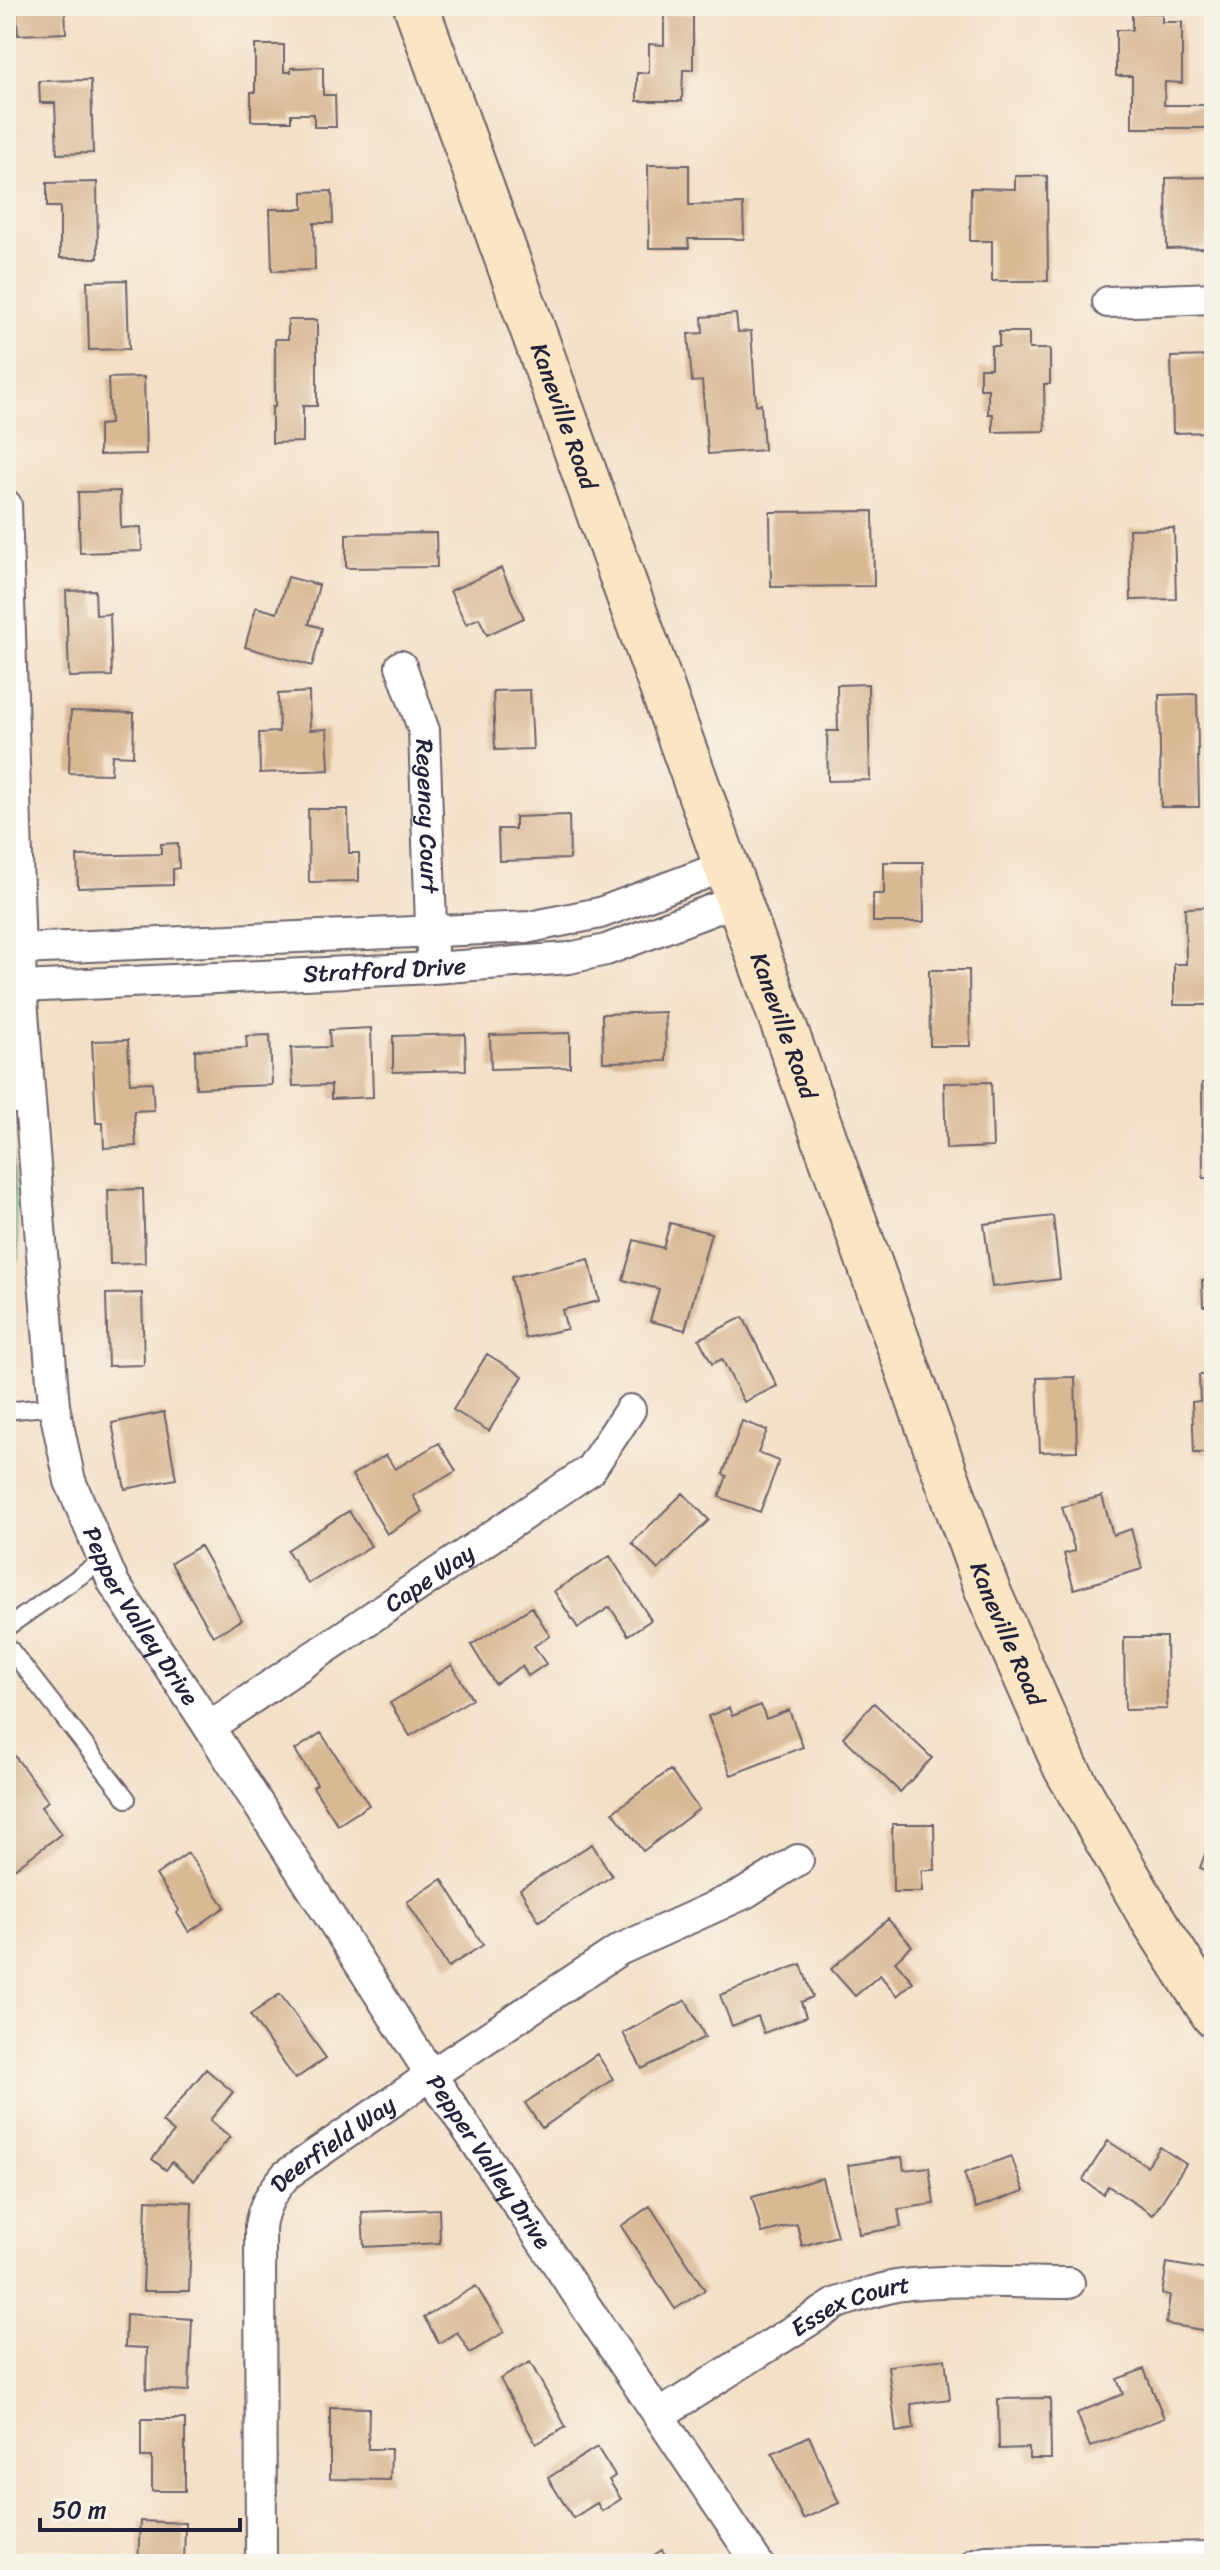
<svg xmlns="http://www.w3.org/2000/svg" width="1220" height="2570" viewBox="0 0 1220 2570" font-family="Sriracha,sans-serif">
<style>
.green{fill:#7fd89e;stroke:#507d6c;stroke-width:2}
.building{fill:#d9b894}
.lines{fill:none;stroke-linecap:round;stroke-linejoin:round}
.service-casing{stroke:#6c646c;stroke-width:20}
.minor-casing{stroke:#6c646c;stroke-width:34}
.secondary-casing{stroke:#6c646c;stroke-width:48}
.service{stroke:#fff;stroke-width:16}
.minor{stroke:#fff;stroke-width:30}
.secondary{stroke:#fbe6c4;stroke-width:44}
.labels{text-anchor:middle;dominant-baseline:central;stroke-width:7;stroke-linejoin:round;paint-order:stroke}
.street-label{font-size:24px;fill:#22223b;stroke:#f7f3e8}
</style>
<rect width="100%" height="100%" fill="#f7f3e8"/>
<filter id="ink" filterUnits="userSpaceOnUse"><feTurbulence type="fractalNoise" baseFrequency=".0125" numOctaves="2"/><feDisplacementMap in="SourceGraphic" scale="16" xChannelSelector="R" yChannelSelector="G"/><feConvolveMatrix kernelMatrix="1 2 1 2 8 2 1 2 1" color-interpolation-filters="sRGB"/></filter>
<filter id="wash" filterUnits="userSpaceOnUse"><feTurbulence type="fractalNoise" baseFrequency=".006" numOctaves="4" result="noise"/><feDisplacementMap in="SourceGraphic" scale="32" xChannelSelector="R" yChannelSelector="G"/><feGaussianBlur stdDeviation="1.8" result="paint"/><feColorMatrix in="noise" values="0 0 0 0 0 0 0 0 0 0 0 0 0 0 0 0 0 1.4 0 .05"/><feComposite in="paint" operator="in"/></filter>
<g filter="url(#wash)">
<rect width="100%" height="100%" fill="#f4e0c7"/>
<path class="green" d="M 6,1082 L 7,1082 L 19,1259 L 6,1260 Z"/>
<g id="blocks">
<path class="building" d="M 16,6 L 65,6 L 66,33 L 18,35 Z
M 1132,13 L 1162,13 L 1162,22 L 1182,22 L 1182,83 L 1165,82 L 1164,105 L 1214,105 L 1214,128 L 1132,128 L 1132,76 L 1116,76 L 1116,30 L 1132,30 Z
M 664,14 L 693,14 L 693,70 L 683,70 L 682,101 L 637,101 L 637,73 L 649,73 L 649,44 L 664,45 Z
M 255,45 L 284,45 L 284,72 L 291,72 L 291,68 L 323,67 L 323,95 L 335,95 L 336,127 L 314,127 L 314,114 L 291,114 L 291,121 L 251,121 L 251,92 L 255,92 Z
M 91,80 L 93,153 L 57,154 L 55,103 L 40,103 L 39,81 Z
M 648,165 L 689,165 L 689,205 L 743,204 L 744,239 L 688,239 L 689,248 L 649,248 Z
M 1015,176 L 1047,176 L 1048,281 L 992,281 L 992,241 L 970,241 L 971,188 L 1015,189 Z
M 1214,177 L 1214,236 L 1206,237 L 1206,248 L 1167,249 L 1166,178 Z
M 97,182 L 98,258 L 60,258 L 60,207 L 47,207 L 47,183 Z
M 332,191 L 333,223 L 314,223 L 315,270 L 272,271 L 270,209 L 303,209 L 303,192 Z
M 127,280 L 129,349 L 89,350 L 87,281 Z
M 736,314 L 738,332 L 751,331 L 756,405 L 761,404 L 764,450 L 708,454 L 702,381 L 692,382 L 688,334 L 703,333 L 702,317 Z
M 288,320 L 317,320 L 317,406 L 303,406 L 303,442 L 272,443 L 272,407 L 275,407 L 275,339 L 288,339 Z
M 999,332 L 1029,332 L 1029,349 L 1050,349 L 1050,384 L 1044,384 L 1045,431 L 993,432 L 993,414 L 988,414 L 988,389 L 980,389 L 980,368 L 991,368 L 991,346 L 999,346 Z
M 1214,356 L 1214,432 L 1173,433 L 1171,357 Z
M 144,377 L 146,454 L 99,455 L 99,425 L 110,424 L 108,378 Z
M 120,491 L 121,528 L 141,527 L 142,551 L 80,553 L 78,492 Z
M 873,511 L 874,586 L 771,587 L 770,512 Z
M 1174,528 L 1176,599 L 1131,600 L 1129,529 Z
M 436,533 L 437,567 L 346,568 L 346,534 Z
M 501,568 L 524,618 L 487,635 L 479,618 L 466,624 L 450,591 Z
M 288,577 L 319,585 L 309,624 L 322,628 L 312,666 L 245,647 L 256,607 L 277,613 Z
M 95,590 L 96,615 L 110,614 L 112,676 L 69,677 L 66,591 Z
M 868,684 L 870,780 L 828,781 L 827,731 L 838,731 L 837,685 Z
M 530,690 L 533,749 L 495,750 L 493,691 Z
M 309,692 L 310,730 L 327,729 L 329,770 L 260,773 L 259,733 L 279,732 L 278,694 Z
M 1197,694 L 1199,807 L 1161,807 L 1159,695 Z
M 71,711 L 134,713 L 133,756 L 112,755 L 111,774 L 69,773 Z
M 308,809 L 348,809 L 349,853 L 359,853 L 359,881 L 309,882 Z
M 569,815 L 570,859 L 499,861 L 498,829 L 515,829 L 515,817 Z
M 178,843 L 179,868 L 173,869 L 173,885 L 78,888 L 77,856 L 161,854 L 161,844 Z
M 884,862 L 923,862 L 924,922 L 873,922 L 873,894 L 884,894 Z
M 1210,907 L 1211,1005 L 1174,1005 L 1174,964 L 1186,964 L 1185,908 Z
M 929,970 L 969,970 L 970,1046 L 930,1046 Z
M 665,1012 L 666,1061 L 603,1062 L 602,1014 Z
M 371,1028 L 373,1097 L 331,1099 L 331,1085 L 293,1086 L 291,1048 L 330,1047 L 329,1030 Z
M 570,1033 L 570,1067 L 491,1069 L 490,1035 Z
M 465,1034 L 466,1070 L 393,1072 L 393,1036 Z
M 270,1035 L 272,1085 L 196,1088 L 195,1050 L 247,1048 L 246,1036 Z
M 128,1040 L 130,1083 L 152,1082 L 154,1110 L 134,1111 L 136,1146 L 104,1148 L 103,1123 L 96,1123 L 92,1041 Z
M 991,1082 L 993,1147 L 946,1149 L 944,1083 Z
M 1202,1083 L 1214,1083 L 1214,1178 L 1203,1178 Z
M 143,1189 L 145,1263 L 110,1264 L 108,1190 Z
M 1053,1216 L 1060,1279 L 992,1287 L 984,1224 Z
M 670,1223 L 711,1233 L 685,1330 L 650,1321 L 659,1289 L 623,1280 L 634,1240 L 663,1248 Z
M 589,1259 L 599,1301 L 562,1310 L 567,1329 L 525,1338 L 511,1277 Z
M 1202,1280 L 1214,1280 L 1214,1306 L 1203,1306 Z
M 142,1293 L 144,1365 L 108,1366 L 106,1294 Z
M 743,1317 L 777,1386 L 744,1402 L 722,1359 L 712,1364 L 699,1339 Z
M 487,1354 L 523,1376 L 489,1431 L 453,1410 Z
M 1199,1375 L 1214,1375 L 1214,1453 L 1194,1453 L 1192,1402 L 1200,1401 Z
M 1075,1377 L 1077,1451 L 1040,1452 L 1037,1378 Z
M 164,1412 L 176,1479 L 125,1489 L 112,1423 Z
M 742,1421 L 767,1430 L 758,1453 L 779,1461 L 760,1512 L 719,1497 L 727,1476 L 723,1474 Z
M 439,1443 L 456,1471 L 413,1496 L 423,1512 L 387,1534 L 352,1475 L 386,1455 L 395,1469 Z
M 683,1493 L 709,1520 L 658,1570 L 632,1543 Z
M 1102,1496 L 1113,1535 L 1131,1529 L 1142,1569 L 1074,1589 L 1064,1554 L 1075,1551 L 1062,1507 Z
M 349,1511 L 371,1546 L 308,1584 L 287,1550 Z
M 200,1546 L 242,1620 L 213,1636 L 171,1563 Z
M 610,1556 L 651,1620 L 628,1635 L 610,1607 L 578,1628 L 554,1591 Z
M 532,1607 L 550,1636 L 534,1646 L 546,1664 L 528,1676 L 522,1666 L 495,1684 L 471,1645 Z
M 1124,1637 L 1166,1637 L 1167,1709 L 1125,1710 Z
M 452,1665 L 472,1699 L 410,1736 L 390,1703 Z
M 874,1703 L 932,1758 L 900,1792 L 843,1737 Z
M 761,1705 L 766,1719 L 789,1710 L 803,1747 L 731,1775 L 708,1716 L 729,1708 L 732,1716 Z
M 321,1733 L 369,1805 L 338,1825 L 313,1787 L 317,1784 L 295,1750 Z
M 6,1744 L 48,1801 L 41,1807 L 61,1834 L 6,1875 Z
M 670,1770 L 699,1809 L 643,1851 L 613,1812 Z
M 892,1824 L 934,1824 L 935,1870 L 922,1870 L 922,1892 L 893,1892 Z
M 1214,1829 L 1214,1873 L 1200,1868 Z
M 592,1844 L 612,1876 L 539,1921 L 520,1889 Z
M 188,1853 L 225,1907 L 189,1932 L 177,1913 L 179,1910 L 156,1875 Z
M 442,1879 L 483,1945 L 448,1967 L 407,1902 Z
M 888,1919 L 912,1946 L 895,1961 L 913,1982 L 897,1996 L 880,1975 L 855,1996 L 831,1969 Z
M 801,1964 L 813,1997 L 801,2002 L 806,2017 L 764,2033 L 758,2016 L 732,2026 L 720,1995 Z
M 280,1994 L 326,2058 L 295,2079 L 250,2015 Z
M 686,2000 L 705,2037 L 642,2069 L 623,2033 Z
M 597,2054 L 613,2079 L 542,2128 L 525,2103 Z
M 206,2069 L 233,2092 L 210,2120 L 230,2137 L 194,2181 L 172,2162 L 166,2170 L 152,2159 L 174,2132 L 162,2122 Z
M 1108,2141 L 1147,2166 L 1160,2147 L 1186,2164 L 1153,2215 L 1108,2186 L 1103,2194 L 1083,2180 Z
M 1011,2156 L 1024,2191 L 976,2208 L 964,2173 Z
M 902,2157 L 904,2170 L 929,2167 L 934,2204 L 898,2209 L 901,2227 L 859,2234 L 848,2165 Z
M 822,2178 L 837,2236 L 802,2246 L 797,2224 L 762,2233 L 752,2197 Z
M 146,2200 L 192,2202 L 189,2291 L 143,2291 Z
M 650,2206 L 705,2290 L 675,2309 L 621,2226 Z
M 439,2209 L 440,2243 L 364,2247 L 362,2212 Z
M 1167,2263 L 1214,2271 L 1214,2294 L 1208,2331 L 1166,2324 L 1170,2295 L 1162,2294 Z
M 476,2286 L 504,2332 L 470,2353 L 457,2332 L 439,2343 L 424,2317 Z
M 126,2314 L 192,2319 L 189,2391 L 146,2389 L 147,2348 L 125,2347 Z
M 945,2359 L 950,2399 L 911,2404 L 914,2429 L 896,2432 L 888,2366 Z
M 530,2362 L 566,2427 L 536,2444 L 500,2379 Z
M 1144,2369 L 1164,2418 L 1090,2447 L 1077,2413 L 1123,2394 L 1117,2379 Z
M 1050,2398 L 1051,2459 L 1029,2459 L 1029,2448 L 999,2449 L 998,2399 Z
M 330,2407 L 369,2408 L 368,2449 L 391,2449 L 390,2480 L 330,2479 Z
M 141,2419 L 185,2419 L 185,2491 L 152,2491 L 152,2457 L 141,2457 Z
M 809,2436 L 839,2503 L 803,2519 L 772,2453 Z
M 597,2447 L 615,2476 L 609,2480 L 621,2499 L 602,2511 L 597,2503 L 573,2518 L 548,2478 Z
M 140,2521 L 185,2523 L 184,2564 L 138,2564 Z
M 662,2550 L 671,2564 L 641,2564 Z
M 321,2557 L 355,2557 L 355,2564 L 321,2564 Z"/>
</g>
</g>
<g filter="url(#ink)">
<use href="#blocks" fill-opacity="0" stroke="#6c646c" stroke-width="2"/>
<g class="lines">
<g class="service-casing">
<path id="service" d="M 6,1105 L 30,1105
M 6,1411 L 54,1406
M 6,1628 L 103,1560
M 6,1644 L 127,1799"/>
</g>
<g class="minor-casing">
<g id="minor">
<path d="M 1108,302 L 1214,298"/>
<path id="s1" d="M 6,505 L 21,987 L 54,1406 L 70,1481 L 113,1582 L 209,1727 L 431,2075 L 758,2564"/>
<path id="s2" d="M 401,666 L 424,731 L 432,952"/>
<path d="M 20,949 L 530,927 L 600,913 L 725,866"/>
<path id="s3" d="M 21,987 L 433,968 L 569,958 L 606,950 L 738,900"/>
<path id="s4" d="M 209,1727 L 590,1470 L 630,1410"/>
<path id="s5" d="M 659,2415 L 837,2303 C 856,2297 876,2290 896,2286 C 951,2278 1013,2283 1069,2283"/>
<path id="s6" d="M 261,2564 L 260,2227 C 263,2205 272,2192 286,2175 L 431,2075 L 619,1950 L 745,1893 L 798,1860"/>
<path d="M 975,2564 L 986,2561 L 1214,2557"/>
</g>
</g>
<g class="secondary-casing">
<g id="secondary">
<path id="s7" d="M 416,6 L 987,1589 L 1066,1768 L 1150,1915 L 1214,2015"/>
</g>
</g>
<use href="#service" class="service"/>
<use href="#minor" class="minor"/>
<use href="#secondary" class="secondary"/>
</g>
</g>
<g class="labels">
<g class="street-label">
<text stroke="none"><textPath href="#s7" startOffset="436">Kaneville Road</textPath></text>
<text stroke="none"><textPath href="#s2" startOffset="154">Regency Court</textPath></text>
<text stroke="none"><textPath href="#s3" startOffset="364">Stratford Drive</textPath></text>
<text stroke="none"><textPath href="#s7" startOffset="1084">Kaneville Road</textPath></text>
<text stroke="none"><textPath href="#s4" startOffset="266">Cape Way</textPath></text>
<text stroke="none"><textPath href="#s1" startOffset="1132">Pepper Valley Drive</textPath></text>
<text stroke="none"><textPath href="#s7" startOffset="1732">Kaneville Road</textPath></text>
<text stroke="none"><textPath href="#s6" startOffset="452">Deerfield Way</textPath></text>
<text stroke="none"><textPath href="#s1" startOffset="1780">Pepper Valley Drive</textPath></text>
<text stroke="none"><textPath href="#s5" startOffset="222">Essex Court</textPath></text>
</g>
</g>
<rect width="1220" height="2570" fill="none" stroke="#f7f3e8" stroke-width="32"/>
<path d="M40 2518v12h200v-12" fill="none" stroke="#22223b" stroke-width="4"/>
<text x="52" y="2518" font-size="24" fill="#22223b" stroke="#f7f3e8" stroke-width="6" paint-order="stroke">50 m</text>
</svg>
